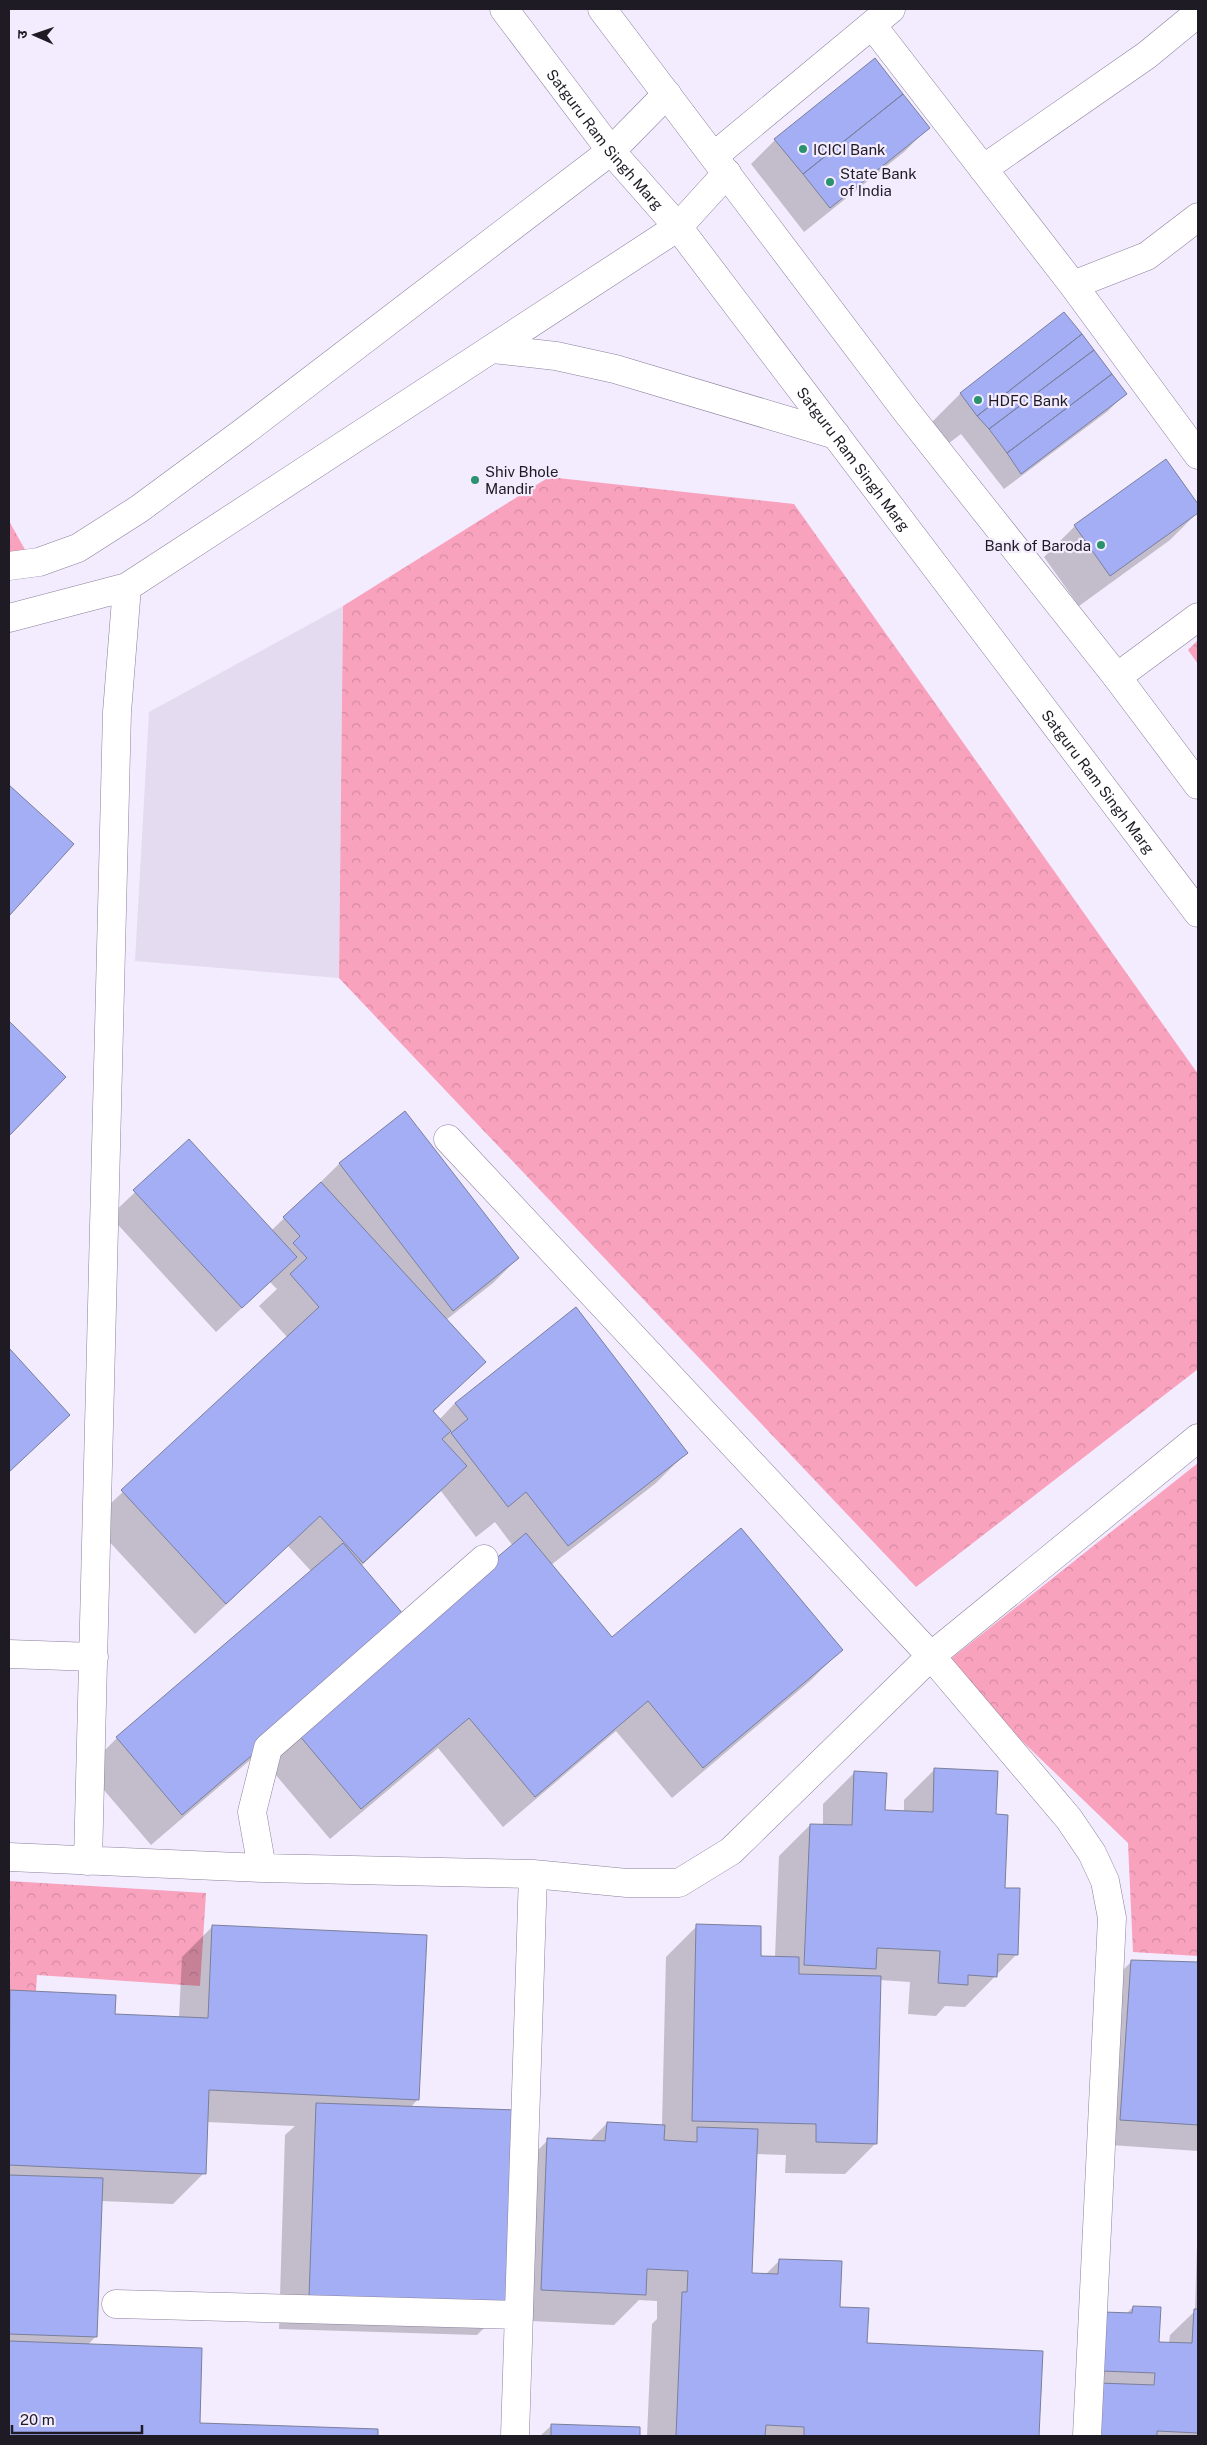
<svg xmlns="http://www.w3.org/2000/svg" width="1207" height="2445" viewBox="0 0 1207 2445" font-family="'Public Sans','Noto Sans Devanagari',sans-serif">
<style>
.built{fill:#e5dbf1}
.park{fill:url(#park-crowns)}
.shadow{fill:#0003}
.building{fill:#a3aef5;stroke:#7a7f9b}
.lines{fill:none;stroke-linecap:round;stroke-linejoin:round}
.minor-casing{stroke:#8c809c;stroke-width:29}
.major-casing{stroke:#8c809c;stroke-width:29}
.minor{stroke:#fff;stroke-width:28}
.major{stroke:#fff;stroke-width:28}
.poi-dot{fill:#2b9270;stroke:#f3ebfe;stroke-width:2}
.labels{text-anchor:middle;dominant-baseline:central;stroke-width:4.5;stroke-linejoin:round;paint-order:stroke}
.street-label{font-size:15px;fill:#1f1b25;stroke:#f3ebfe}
.poi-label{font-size:15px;fill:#1f1b25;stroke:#f3ebfe;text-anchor:start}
</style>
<defs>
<pattern id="park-crowns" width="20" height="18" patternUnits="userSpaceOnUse" patternTransform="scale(1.25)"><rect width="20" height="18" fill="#f9a2bd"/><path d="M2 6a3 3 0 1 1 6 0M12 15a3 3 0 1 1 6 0" fill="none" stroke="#d58ba2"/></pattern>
</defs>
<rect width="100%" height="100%" fill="#f3ebfe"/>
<path class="built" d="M 343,606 L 339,978 L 135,961 L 149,712 Z"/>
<path class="park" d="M 549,477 L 794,504 L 1198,1074 L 1198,1369 L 916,1587 L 339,978 L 343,606 Z
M 9,521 L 28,555 L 9,562 Z
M 1198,640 L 1198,664 L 1188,650 Z
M 1198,1463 L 1198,1956 L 1133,1952 L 1128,1843 L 943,1665 Z
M 9,1881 L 206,1893 L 200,1986 L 37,1975 L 26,2149 L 9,2148 Z"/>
<path class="shadow" d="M 928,128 L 904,152 L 804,232 L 751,164 L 775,140 Z
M 1064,313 L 1125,394 L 1108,411 L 1004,489 L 961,434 L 945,446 L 929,425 L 960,394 Z
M 1166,461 L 1198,506 L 1198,512 L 1170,540 L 1079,606 L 1044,557 L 1075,526 Z
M 9,787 L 72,844 L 9,914 Z
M 9,1023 L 64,1077 L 9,1134 Z
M 405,1113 L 518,1258 L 493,1283 L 446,1320 L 484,1362 L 433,1412 L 439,1420 L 455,1403 L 687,1452 L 656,1483 L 551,1565 L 612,1639 L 841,1650 L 810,1681 L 672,1798 L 616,1731 L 503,1827 L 438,1748 L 330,1839 L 264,1761 L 513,1546 L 495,1522 L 476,1537 L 441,1491 L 361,1566 L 376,1652 L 151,1845 L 86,1769 L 117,1738 L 311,1571 L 288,1546 L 195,1634 L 91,1522 L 287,1337 L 259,1306 L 277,1289 L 270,1282 L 216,1332 L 110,1216 L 189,1141 L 271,1231 L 339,1164 Z
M 9,1350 L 68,1415 L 9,1472 Z
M 935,1769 L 995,1816 L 1004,1889 L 1017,1954 L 965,2007 L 945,2006 L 936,2016 L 908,2014 L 910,1982 L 880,1980 L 876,2143 L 845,2174 L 785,2173 L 786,2155 L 756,2154 L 751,2274 L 765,2275 L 779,2261 L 839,2308 L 866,2344 L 1041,2352 L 1038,2436 L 647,2436 L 652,2324 L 657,2319 L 657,2301 L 639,2300 L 614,2325 L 511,2320 L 517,2171 L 548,2140 L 589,2142 L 607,2123 L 662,2126 L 666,1957 L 697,1926 L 759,1958 L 775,1958 L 779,1856 L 810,1825 L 823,1825 L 823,1804 L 854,1773 L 884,1811 L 904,1812 L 904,1800 Z
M 213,1926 L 418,2099 L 410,2108 L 508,2304 L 477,2335 L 279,2329 L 285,2135 L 295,2126 L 207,2122 L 204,2173 L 173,2204 L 101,2201 L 96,2336 L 88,2345 L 199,2424 L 377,2430 L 377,2436 L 9,2436 L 9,1993 L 11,1991 L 114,2015 L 179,2018 L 182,1957 Z
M 1132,1961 L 1198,1963 L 1198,2151 L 1096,2144 L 1107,1986 Z
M 1198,2212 L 1198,2436 L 1074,2436 L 1126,2314 L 1133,2307 L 1157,2343 L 1169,2343 L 1170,2335 L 1195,2311 Z
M 552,2425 L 639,2429 L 638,2436 L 540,2436 Z"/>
<path class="building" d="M 875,58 L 903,94 L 803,174 L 774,139 Z
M 903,94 L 930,128 L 830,208 L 803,174 Z
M 1064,312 L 1082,334 L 977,416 L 960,393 Z
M 1082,334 L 1094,350 L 989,429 L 977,416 Z
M 1094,350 L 1112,374 L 1007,453 L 989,429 Z
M 1112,374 L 1127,394 L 1021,474 L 1007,453 Z
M 1166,459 L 1198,504 L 1198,513 L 1110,576 L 1074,525 Z
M 9,785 L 74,844 L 9,916 Z
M 9,1021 L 66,1077 L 9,1136 Z
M 405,1111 L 519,1258 L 453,1311 L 339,1163 Z
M 189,1139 L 297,1257 L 242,1308 L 133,1190 Z
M 321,1182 L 486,1362 L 433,1411 L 451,1431 L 442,1439 L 467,1466 L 363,1563 L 320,1516 L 226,1604 L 121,1490 L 319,1307 L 290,1274 L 307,1258 L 293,1243 L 300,1236 L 283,1217 Z
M 576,1307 L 688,1453 L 568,1546 L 526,1492 L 508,1507 L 451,1433 L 468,1419 L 455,1403 Z
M 9,1348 L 70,1415 L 9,1472 Z
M 741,1528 L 843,1650 L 703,1768 L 648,1701 L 535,1797 L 469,1718 L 361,1809 L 294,1729 L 526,1533 L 612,1637 Z
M 343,1543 L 409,1621 L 182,1815 L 116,1737 Z
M 934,1768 L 998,1771 L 996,1814 L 1008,1815 L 1005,1888 L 1020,1888 L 1018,1955 L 998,1954 L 997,1977 L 968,1975 L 968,1985 L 938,1983 L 940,1951 L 877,1948 L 876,1969 L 804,1965 L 810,1824 L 852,1825 L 854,1771 L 887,1773 L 885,1810 L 933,1812 Z
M 696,1924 L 761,1926 L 761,1956 L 799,1957 L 799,1974 L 881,1976 L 877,2144 L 816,2142 L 816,2124 L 692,2121 Z
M 212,1925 L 427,1935 L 419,2100 L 209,2090 L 206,2174 L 9,2165 L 10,1990 L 116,1995 L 115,2014 L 208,2018 Z
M 1131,1960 L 1198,1962 L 1198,2125 L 1120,2120 Z
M 316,2103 L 516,2110 L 509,2305 L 309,2298 Z
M 607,2122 L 665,2125 L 664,2140 L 697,2142 L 697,2127 L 758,2129 L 752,2273 L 778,2274 L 779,2259 L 842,2261 L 840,2307 L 869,2308 L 867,2343 L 1043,2351 L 1039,2436 L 804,2436 L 804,2427 L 766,2425 L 765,2436 L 676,2436 L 682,2292 L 687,2292 L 688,2271 L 647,2269 L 646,2295 L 541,2290 L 547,2138 L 605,2141 Z
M 9,2175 L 103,2178 L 97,2337 L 9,2334 Z
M 1133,2306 L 1161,2307 L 1159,2342 L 1192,2343 L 1194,2309 L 1198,2309 L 1198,2433 L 1157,2431 L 1157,2436 L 1097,2436 L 1099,2383 L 1154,2385 L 1155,2373 L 1101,2371 L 1103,2312 L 1132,2313 Z
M 9,2341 L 202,2348 L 200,2423 L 378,2429 L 378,2436 L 9,2436 Z
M 551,2424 L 640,2427 L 640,2436 L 551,2436 Z"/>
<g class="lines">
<g class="minor-casing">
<path id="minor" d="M 872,25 L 1073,285 L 1198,455
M 714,156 L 891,9
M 983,169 L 1147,55 L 1198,13
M 1073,285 L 1147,256 L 1198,217
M 9,566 L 39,562 L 78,548 L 139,509 L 242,433 L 611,151 L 667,94
M 9,618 L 127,587 L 678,227 L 727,173
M 1117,677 L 1198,617
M 448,1139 L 931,1656 L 1069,1819 L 1092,1853 L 1105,1881 L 1112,1918 L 1087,2436
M 9,1654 L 94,1657
M 9,1857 L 262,1868 L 533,1874 L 627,1883 L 679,1883 L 731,1851 L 931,1656 L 1198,1438
M 88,1861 L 117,712 L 127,587
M 262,1868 L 252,1812 L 268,1748 L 484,1559
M 116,2304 L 519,2315
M 515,2436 L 533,1874"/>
</g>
<g class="major-casing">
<g id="major">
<path id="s1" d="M 504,9 L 611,151 L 678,227 L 1198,913"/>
<path d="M 602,9 L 906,411 L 1117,677 L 1198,785"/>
<path d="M 493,349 L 556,356 L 615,369 L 836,435"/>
</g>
</g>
<use href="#minor" class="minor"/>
<use href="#major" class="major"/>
</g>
<g class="poi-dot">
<circle cx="803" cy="149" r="5"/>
<circle cx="830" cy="182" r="5"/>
<circle cx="978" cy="400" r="5"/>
<circle cx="475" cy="480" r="5"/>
<circle cx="1101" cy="545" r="5"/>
</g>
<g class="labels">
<g class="street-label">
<text stroke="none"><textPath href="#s1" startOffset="165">Satguru Ram Singh Marg</textPath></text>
<text stroke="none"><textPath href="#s1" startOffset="570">Satguru Ram Singh Marg</textPath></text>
<text stroke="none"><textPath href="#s1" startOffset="975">Satguru Ram Singh Marg</textPath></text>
</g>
<g class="poi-label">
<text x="813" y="149">ICICI Bank</text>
<text x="840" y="173">State Bank<tspan x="840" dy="17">of India</tspan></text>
<text x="988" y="400">HDFC Bank</text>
<text x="485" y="471">Shiv Bhole<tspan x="485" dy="17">Mandir</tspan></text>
<text x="1091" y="545" text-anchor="end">Bank of Baroda</text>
</g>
</g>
<rect width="1207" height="2445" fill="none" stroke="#1f1b25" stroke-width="20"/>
<g transform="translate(35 35) rotate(272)" stroke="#f3ebfe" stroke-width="4" paint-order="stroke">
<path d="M0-4L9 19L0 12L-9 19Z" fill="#1f1b25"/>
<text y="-8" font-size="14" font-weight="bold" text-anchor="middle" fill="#1f1b25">उ</text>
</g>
<path d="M12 2425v8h130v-8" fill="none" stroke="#1f1b25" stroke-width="2.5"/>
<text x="20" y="2425" font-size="15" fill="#1f1b25" stroke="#f3ebfe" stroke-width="4" paint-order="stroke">20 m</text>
</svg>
